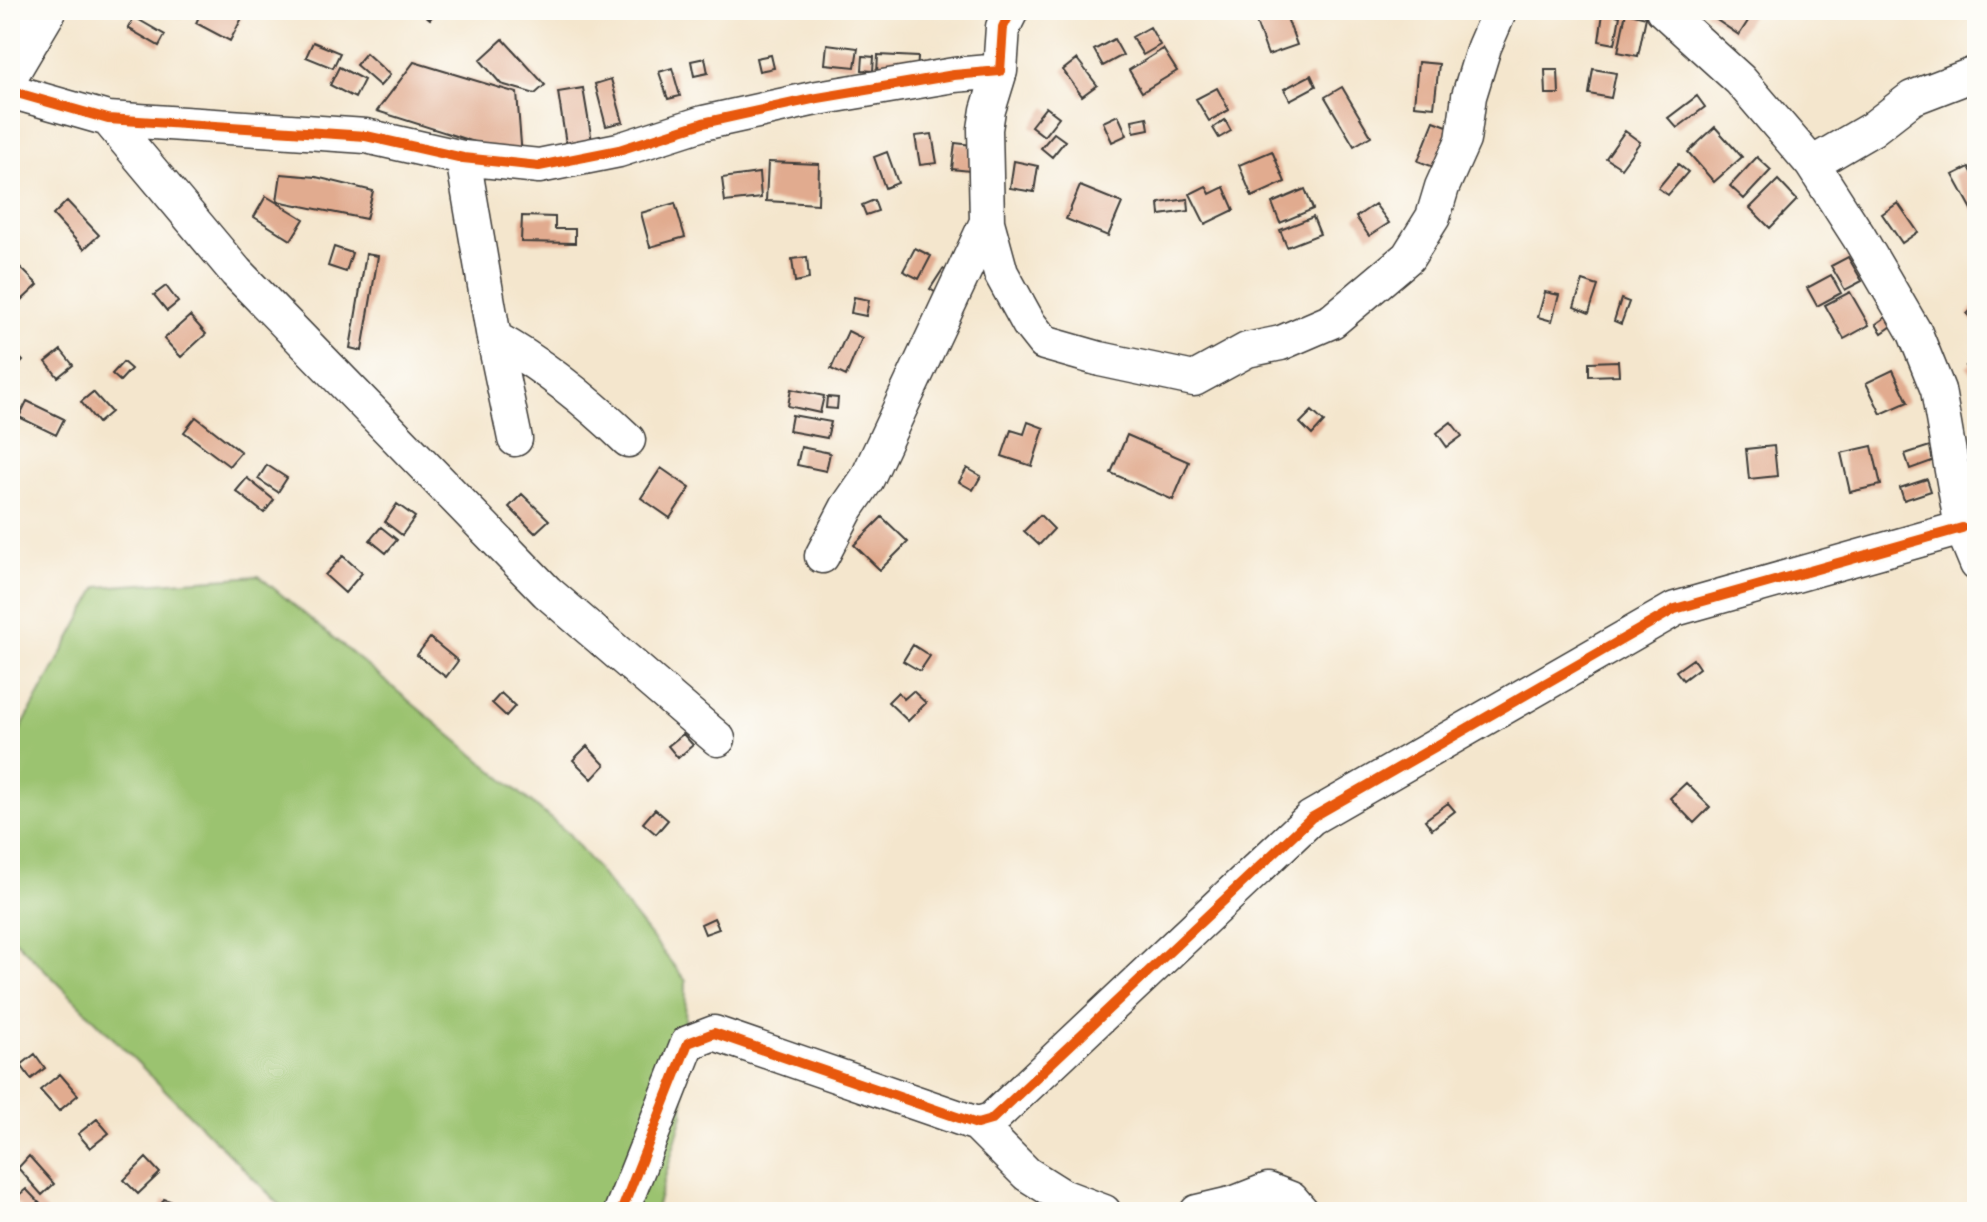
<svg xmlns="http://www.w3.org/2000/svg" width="1987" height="1222" viewBox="0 0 1987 1222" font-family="'Shantell Sans',sans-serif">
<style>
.green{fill:#9bc36f;stroke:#5c7046;stroke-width:2}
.building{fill:#e1ab8f}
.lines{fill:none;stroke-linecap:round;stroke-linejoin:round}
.minor-casing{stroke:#3c3a37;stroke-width:37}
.major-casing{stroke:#3c3a37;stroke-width:45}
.minor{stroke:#fff;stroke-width:34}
.major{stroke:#fff;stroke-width:42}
.cycleway-casing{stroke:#fdfcf7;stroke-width:15}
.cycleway{stroke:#e8590c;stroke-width:10}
</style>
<rect width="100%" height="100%" fill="#fdfcf7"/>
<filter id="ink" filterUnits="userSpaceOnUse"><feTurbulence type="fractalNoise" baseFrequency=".0125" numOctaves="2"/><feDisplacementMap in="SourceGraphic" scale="16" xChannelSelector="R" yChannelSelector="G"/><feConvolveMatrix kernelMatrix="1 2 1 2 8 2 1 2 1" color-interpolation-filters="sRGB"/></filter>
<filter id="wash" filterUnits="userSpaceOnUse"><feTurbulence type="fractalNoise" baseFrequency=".006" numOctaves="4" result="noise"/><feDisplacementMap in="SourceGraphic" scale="32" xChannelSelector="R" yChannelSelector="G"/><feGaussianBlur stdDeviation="1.8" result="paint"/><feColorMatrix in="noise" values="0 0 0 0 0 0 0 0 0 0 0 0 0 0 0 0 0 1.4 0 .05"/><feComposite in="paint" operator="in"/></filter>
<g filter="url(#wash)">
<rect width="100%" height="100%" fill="#f4e6cd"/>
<path class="green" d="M 259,576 L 569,834 L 686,981 L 683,1115 L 655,1212 L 282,1212 L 282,1207 L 10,935 L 10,749 L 98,587 Z"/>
<g id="blocks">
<path class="building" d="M 164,10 L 184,10 L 180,18 Z
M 202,10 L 228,10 L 242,18 L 230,41 L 196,23 Z
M 419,10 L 437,10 L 430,19 Z
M 1264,10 L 1284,10 L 1297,45 L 1268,55 L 1253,14 Z
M 1707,10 L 1755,10 L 1739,35 L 1705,12 Z
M 1626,12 L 1646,17 L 1638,56 L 1618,52 Z
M 1603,13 L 1620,16 L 1615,44 L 1599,41 Z
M 134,17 L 165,35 L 159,46 L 128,28 Z
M 1150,27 L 1160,45 L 1143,55 L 1132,37 Z
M 503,39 L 545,85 L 535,94 L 501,84 L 480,60 Z
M 1114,39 L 1123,55 L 1103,66 L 1094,50 Z
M 313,42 L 340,53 L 333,68 L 306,57 Z
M 827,44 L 858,48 L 855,67 L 825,64 Z
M 1163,49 L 1177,71 L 1142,92 L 1129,70 Z
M 366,53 L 390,75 L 380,86 L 356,65 Z
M 771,55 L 774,68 L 759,71 L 756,58 Z
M 878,55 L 918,57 L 917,75 L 877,73 Z
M 863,56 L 874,57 L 873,71 L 862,70 Z
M 705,58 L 708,73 L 694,76 L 691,61 Z
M 1077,59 L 1097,85 L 1082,96 L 1063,70 Z
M 414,62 L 517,93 L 522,157 L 377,111 Z
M 1418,62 L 1439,64 L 1434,107 L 1414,105 Z
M 339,67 L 364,80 L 355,98 L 330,85 Z
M 672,68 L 680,96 L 668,99 L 659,72 Z
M 1593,69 L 1616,73 L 1611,98 L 1589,94 Z
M 1545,70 L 1558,70 L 1559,94 L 1546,94 Z
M 1311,75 L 1316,86 L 1290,100 L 1284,89 Z
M 611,79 L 623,122 L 606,126 L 595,84 Z
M 1342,87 L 1371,136 L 1354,146 L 1325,97 Z
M 583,88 L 594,153 L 568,157 L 558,92 Z
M 1217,88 L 1229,110 L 1209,121 L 1196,99 Z
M 1697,96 L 1705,107 L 1677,128 L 1668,118 Z
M 1046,107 L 1059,117 L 1044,136 L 1031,126 Z
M 1118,115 L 1127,135 L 1112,142 L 1103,122 Z
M 1147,117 L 1149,129 L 1134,132 L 1132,120 Z
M 1225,120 L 1231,131 L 1219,138 L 1213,128 Z
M 1434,121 L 1455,129 L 1439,169 L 1418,161 Z
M 1715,127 L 1742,157 L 1714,182 L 1688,152 Z
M 1625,131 L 1640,142 L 1621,168 L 1606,158 Z
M 1054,133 L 1065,141 L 1052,157 L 1041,148 Z
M 932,134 L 937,163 L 920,165 L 915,136 Z
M 955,143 L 972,145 L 970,171 L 952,169 Z
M 1272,151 L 1285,182 L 1252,197 L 1239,165 Z
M 887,152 L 898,183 L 885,188 L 874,157 Z
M 1757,157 L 1771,170 L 1744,199 L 1730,186 Z
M 1014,161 L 1038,166 L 1034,192 L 1010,188 Z
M 768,162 L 819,164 L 818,204 L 766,201 Z
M 1678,164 L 1688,172 L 1668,195 L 1658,188 Z
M 1969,167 L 1977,181 L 1977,211 L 1974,213 L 1953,175 Z
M 759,173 L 761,198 L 725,202 L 722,178 Z
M 281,174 L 316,177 L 373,191 L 366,219 L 277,201 Z
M 1778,180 L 1797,200 L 1770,228 L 1750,208 Z
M 1080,186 L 1122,203 L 1108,236 L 1066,219 Z
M 1206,186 L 1210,194 L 1224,187 L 1234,210 L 1205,224 L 1190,194 Z
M 1305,189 L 1313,209 L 1280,223 L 1272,203 Z
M 266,196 L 304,219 L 291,240 L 254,217 Z
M 1188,199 L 1189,211 L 1160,215 L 1159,203 Z
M 874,200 L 878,211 L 866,215 L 862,205 Z
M 67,201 L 99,235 L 84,249 L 53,215 Z
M 675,203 L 685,237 L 650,247 L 641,213 Z
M 1898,203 L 1918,232 L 1902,243 L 1882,214 Z
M 1375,204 L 1389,223 L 1369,236 L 1356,217 Z
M 522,216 L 555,217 L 555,229 L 575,229 L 575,243 L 521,242 Z
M 1313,217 L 1320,234 L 1287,247 L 1280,230 Z
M 334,247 L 352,253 L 346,272 L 328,266 Z
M 915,248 L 931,256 L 919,279 L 903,271 Z
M 366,254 L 378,256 L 362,351 L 350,348 Z
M 10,257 L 38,285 L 22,300 L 10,288 Z
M 807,257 L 809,279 L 795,282 L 792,259 Z
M 1848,257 L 1862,281 L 1845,290 L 1831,266 Z
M 943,269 L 958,279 L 944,298 L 930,289 Z
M 1831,275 L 1841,293 L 1817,306 L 1807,288 Z
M 1583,281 L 1598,286 L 1589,313 L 1574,307 Z
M 166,286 L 178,302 L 167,311 L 154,295 Z
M 1545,292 L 1559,295 L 1552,321 L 1538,317 Z
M 1850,292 L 1869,325 L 1844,339 L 1825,305 Z
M 854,297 L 869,300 L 866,316 L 851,313 Z
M 1621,299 L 1629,302 L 1621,324 L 1614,321 Z
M 1974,307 L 1977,311 L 1975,323 L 1967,314 Z
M 1892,313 L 1898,322 L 1882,333 L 1876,324 Z
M 190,316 L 206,334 L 181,357 L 164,339 Z
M 848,331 L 862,338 L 846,376 L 831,369 Z
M 10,348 L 23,361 L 10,374 Z
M 61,350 L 73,365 L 58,377 L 46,362 Z
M 1977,359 L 1977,375 L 1974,377 L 1966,366 Z
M 1618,361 L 1619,375 L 1589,376 L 1589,362 Z
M 123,362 L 131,369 L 120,381 L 112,374 Z
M 1893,370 L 1908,402 L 1881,414 L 1866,383 Z
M 791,389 L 824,396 L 820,413 L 788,406 Z
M 93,392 L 111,412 L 98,423 L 81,402 Z
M 827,397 L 838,398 L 837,409 L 826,408 Z
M 27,401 L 64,419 L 56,435 L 19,417 Z
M 1312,411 L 1324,422 L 1312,435 L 1300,423 Z
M 792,415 L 831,422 L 827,438 L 789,431 Z
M 196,417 L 241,452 L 229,466 L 184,432 Z
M 1028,422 L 1044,428 L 1032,466 L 1002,456 L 1011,430 L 1024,434 Z
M 1451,422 L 1462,436 L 1447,447 L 1437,433 Z
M 1127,435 L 1189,462 L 1173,500 L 1111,473 Z
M 1774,446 L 1777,476 L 1749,479 L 1746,449 Z
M 1872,446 L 1881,485 L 1850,492 L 1841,453 Z
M 1930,446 L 1935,460 L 1910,469 L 1905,454 Z
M 801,447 L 830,453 L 826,471 L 797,465 Z
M 267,465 L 287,478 L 278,492 L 258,479 Z
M 661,468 L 690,488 L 670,518 L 641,498 Z
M 967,468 L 981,476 L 973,490 L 959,482 Z
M 247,478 L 274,500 L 264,513 L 236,491 Z
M 1927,479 L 1931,491 L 1904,500 L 1900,488 Z
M 522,494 L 549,520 L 535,533 L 509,507 Z
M 397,504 L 415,517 L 402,535 L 385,522 Z
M 1040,515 L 1054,529 L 1039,545 L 1024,531 Z
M 882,517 L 908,542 L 880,570 L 854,545 Z
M 381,527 L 397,540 L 386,553 L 370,540 Z
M 343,556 L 362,573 L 345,593 L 325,575 Z
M 430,638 L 458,661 L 446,677 L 417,655 Z
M 913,645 L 930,656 L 920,671 L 903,661 Z
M 1693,659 L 1699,668 L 1683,680 L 1676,671 Z
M 913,691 L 926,703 L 908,721 L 888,702 L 898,692 L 904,699 Z
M 501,693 L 515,706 L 506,716 L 492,703 Z
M 683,734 L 693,745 L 678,758 L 668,746 Z
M 587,746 L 605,765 L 592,779 L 573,760 Z
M 1686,783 L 1710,807 L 1694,823 L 1670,798 Z
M 1448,803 L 1455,811 L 1432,829 L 1425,820 Z
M 655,809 L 668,820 L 656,834 L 643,823 Z
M 714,918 L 719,929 L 705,934 L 701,924 Z
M 35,1054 L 45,1068 L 31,1079 L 21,1065 Z
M 60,1074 L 78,1095 L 59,1111 L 40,1090 Z
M 97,1119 L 109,1133 L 90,1148 L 78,1134 Z
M 29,1156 L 54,1184 L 42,1195 L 18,1168 Z
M 146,1158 L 160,1173 L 138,1194 L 124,1180 Z
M 26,1189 L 48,1212 L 26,1212 L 13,1200 Z
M 164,1199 L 181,1205 L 179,1212 L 157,1212 Z"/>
</g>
</g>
<g filter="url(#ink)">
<use href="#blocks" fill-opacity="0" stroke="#3c3a37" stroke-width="2"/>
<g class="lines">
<g class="minor-casing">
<path id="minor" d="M 1663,10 L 1740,80 L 1812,164 L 1859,237 L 1915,333 L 1938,390 L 1962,528 L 1977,564
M 1000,71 L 988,110 L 985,129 L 987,222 L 1001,273 L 1029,324 L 1044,343 L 1100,359 L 1194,379 L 1247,350 L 1281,343 L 1332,321 L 1408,257 L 1433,217 L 1442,187 L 1463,140 L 1469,96 L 1484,47 L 1500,10
M 10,91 L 108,119 L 366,136 L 463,158 L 539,166 L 619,150 L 703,123 L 812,99 L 954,75 L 1000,71 L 1003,27 L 1011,11
M 108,119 L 236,272 L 547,592 L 718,739
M 463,158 L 494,338 L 515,439
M 1812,164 L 1872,129 L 1912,98 L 1977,73
M 494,338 C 544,365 587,401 628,440
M 822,556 L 847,508 L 867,479 L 987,222
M 977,1124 L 991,1120 L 1311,818 L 1675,609 L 1962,528
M 621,1212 L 688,1043 L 714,1033 L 977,1124 L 1027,1174 L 1062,1196 L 1104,1212
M 1197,1212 L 1235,1203 L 1268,1190 L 1291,1199 L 1302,1212"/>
</g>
<g class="major-casing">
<path id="major" d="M 10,69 L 45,10"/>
</g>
<use href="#minor" class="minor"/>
<use href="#major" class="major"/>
<g class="cycleway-casing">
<path id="cycleway" d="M 10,91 L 108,119 L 366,136 L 463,158 L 539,166 L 619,150 L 703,123 L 812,99 L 954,75 L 1000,71 L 1003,27 L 1011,11
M 621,1212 L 688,1043 L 714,1033 L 977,1124 L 991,1120 L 1311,818 L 1675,609 L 1962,528"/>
</g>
<use href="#cycleway" class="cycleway"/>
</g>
</g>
<rect width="1987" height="1222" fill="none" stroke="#fdfcf7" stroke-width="40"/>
</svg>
